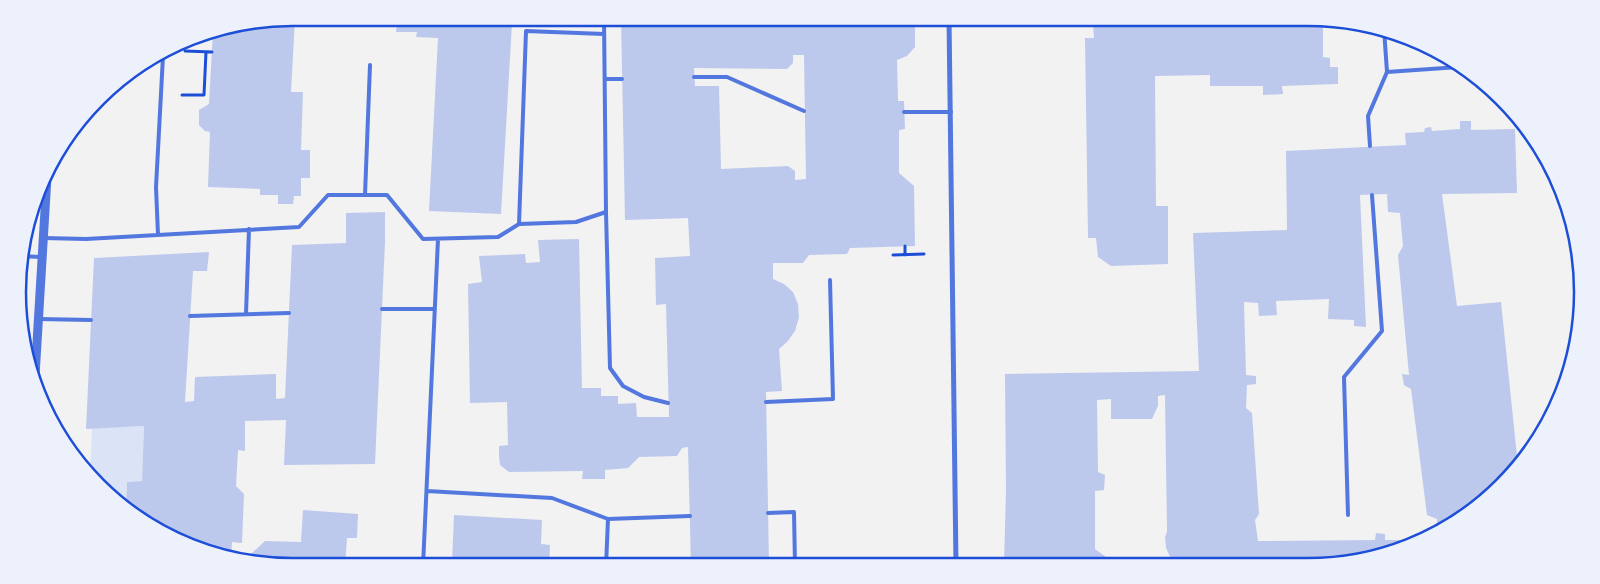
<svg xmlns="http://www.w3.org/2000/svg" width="1600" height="584" viewBox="0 0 1600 584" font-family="'Fira Sans Condensed',sans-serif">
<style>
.green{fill:#dbe4f7}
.building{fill:#bdc9ec;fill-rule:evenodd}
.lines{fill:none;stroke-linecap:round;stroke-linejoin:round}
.path{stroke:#1d4ed8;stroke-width:3}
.service{stroke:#5277de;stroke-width:4}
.minor{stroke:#5277de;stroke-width:5}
.tertiary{stroke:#5277de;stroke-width:9}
.rim{fill:none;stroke:#1d4ed8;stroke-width:2.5}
</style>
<rect width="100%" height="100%" fill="#f2f2f2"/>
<path class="green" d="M 144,426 L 142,481 L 127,482 L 126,510 L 90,473 L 92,428 Z"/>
<path class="building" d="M 292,18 L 477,18 L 477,22 L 512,23 L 501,214 L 429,211 L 438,38 L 416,37 L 417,32 L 396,32 L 397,24 L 295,19 L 291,92 L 303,92 L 301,150 L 310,150 L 310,178 L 301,178 L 301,196 L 294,196 L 293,204 L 278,204 L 278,195 L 260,195 L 260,189 L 208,187 L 210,132 L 205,131 L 199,125 L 199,110 L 209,104 L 213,31 Z
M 621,18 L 915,18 L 915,47 L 907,56 L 897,60 L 898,101 L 904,101 L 905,129 L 899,130 L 899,173 L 914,186 L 915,246 L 850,248 L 847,254 L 809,255 L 803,263 L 773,263 L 773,279 L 784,284 L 793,292 L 798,304 L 799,317 L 795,331 L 787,342 L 779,349 L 782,391 L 766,392 L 769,565 L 691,566 L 688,447 L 682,448 L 677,456 L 639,457 L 628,468 L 605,470 L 605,479 L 582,479 L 583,471 L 509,472 L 500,465 L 499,456 L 499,446 L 508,445 L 507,402 L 470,403 L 468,284 L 482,282 L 479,256 L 525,254 L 526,263 L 540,262 L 538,240 L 579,239 L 582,388 L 601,388 L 601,396 L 618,396 L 618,404 L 636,403 L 637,417 L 669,417 L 666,304 L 656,305 L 655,258 L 690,256 L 688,218 L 625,220 ZM 793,55 L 804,55 L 806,179 L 795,180 L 795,171 L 788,166 L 721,169 L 719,86 L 695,86 L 694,68 L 787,69 L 793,63 Z
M 1096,18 L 1308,18 L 1323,19 L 1323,57 L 1330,58 L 1330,67 L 1338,67 L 1338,84 L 1282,86 L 1283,94 L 1263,95 L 1263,86 L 1210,86 L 1210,75 L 1155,76 L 1156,206 L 1168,206 L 1168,264 L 1111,266 L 1098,257 L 1096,238 L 1088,238 L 1085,38 L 1094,38 L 1093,24 Z
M 1460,121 L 1471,121 L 1471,130 L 1515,129 L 1517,193 L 1442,194 L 1457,306 L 1501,302 L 1518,466 L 1489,498 L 1437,533 L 1437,519 L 1427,515 L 1411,389 L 1404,385 L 1402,374 L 1409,375 L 1398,255 L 1403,246 L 1400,213 L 1388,212 L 1387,194 L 1360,195 L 1366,327 L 1354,326 L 1354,320 L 1328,319 L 1329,299 L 1276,301 L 1277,315 L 1259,316 L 1258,303 L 1244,302 L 1246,375 L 1256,376 L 1256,384 L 1247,385 L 1246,408 L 1252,413 L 1259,514 L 1255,520 L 1258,541 L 1375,540 L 1376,533 L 1385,534 L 1385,540 L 1422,540 L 1344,564 L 1004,565 L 1006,490 L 1005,374 L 1199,371 L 1193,233 L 1287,230 L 1286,151 L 1406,145 L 1405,133 L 1424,132 L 1425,128 L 1431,127 L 1432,131 L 1460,129 ZM 1165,395 L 1167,532 L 1165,537 L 1166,548 L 1171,559 L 1166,561 L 1157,557 L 1106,557 L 1095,549 L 1095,491 L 1104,490 L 1105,475 L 1098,472 L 1097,400 L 1111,399 L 1111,419 L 1152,419 L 1158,406 L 1158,396 Z
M 385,212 L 385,242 L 375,464 L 284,465 L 286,420 L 245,421 L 245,451 L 238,450 L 236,486 L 244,494 L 242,543 L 232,542 L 231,558 L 221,557 L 126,510 L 127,482 L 142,481 L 144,426 L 86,429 L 94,258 L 209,252 L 207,271 L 193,271 L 185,402 L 194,401 L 195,377 L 276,374 L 276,399 L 285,398 L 292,245 L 346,243 L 346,213 Z
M 303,510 L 358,514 L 357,538 L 347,538 L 345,566 L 292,566 L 250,561 L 251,554 L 265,541 L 301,542 Z
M 454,515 L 542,520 L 541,544 L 550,545 L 549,566 L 439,566 L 439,562 L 452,563 Z"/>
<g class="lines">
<path class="path" d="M 185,51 L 212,52
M 182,95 L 204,95 L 206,52
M 905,246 L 905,255
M 893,255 L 924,254"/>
<path class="service" d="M 604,18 L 606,212 L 610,368 L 623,386 L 644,397 L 668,403
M 1387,72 L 1459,67
M 694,77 L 727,77 L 804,111
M 605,79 L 622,79
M 904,112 L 951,112
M 1370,146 L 1368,116 L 1387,72 L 1384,29
M 365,195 L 370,65
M 519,224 L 576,222 L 606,212
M 158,235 L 156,187 L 163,56
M 43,238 L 86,239 L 299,227 L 328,195 L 387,195 L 423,239 L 498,237 L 519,224 L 526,31 L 604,34
M 20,256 L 41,257
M 382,309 L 435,309
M 246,314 L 249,229
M 190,316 L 289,313
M 39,319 L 91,320
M 766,402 L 833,399 L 830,280
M 427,491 L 552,498 L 608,519 L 690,516
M 768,513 L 794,512 L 795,565
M 1348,515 L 1344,377 L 1382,331 L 1372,195
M 423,566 L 438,239
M 606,566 L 608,519"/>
<path class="minor" d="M 949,18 L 956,565"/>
<path class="tertiary" d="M 35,376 L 47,177"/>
</g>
<path d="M0 0H1600V584H0ZM292 26H1308A266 266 0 0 1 1574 292V292A266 266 0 0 1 1308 558H292A266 266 0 0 1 26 292V292A266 266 0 0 1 292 26Z" fill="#edf1fc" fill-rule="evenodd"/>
<path class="rim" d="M292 26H1308A266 266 0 0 1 1574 292V292A266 266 0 0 1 1308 558H292A266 266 0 0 1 26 292V292A266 266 0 0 1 292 26Z"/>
</svg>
